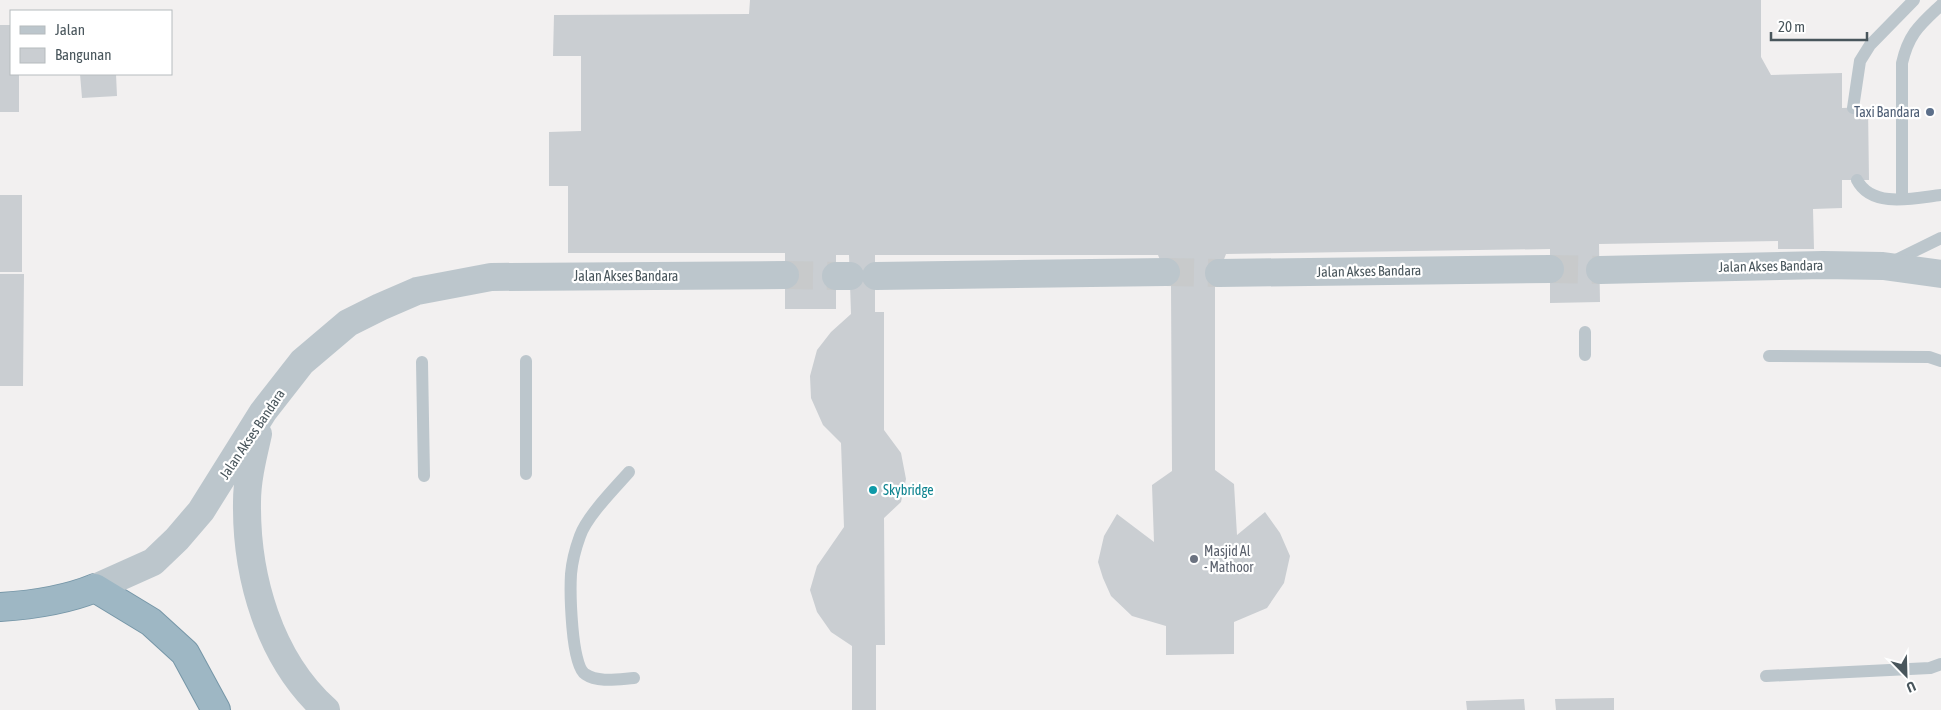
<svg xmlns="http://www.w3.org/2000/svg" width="1941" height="710" viewBox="0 0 1941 710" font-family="'Asap Condensed',sans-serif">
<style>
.building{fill:#caced2}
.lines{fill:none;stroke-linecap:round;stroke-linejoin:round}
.tertiary-tunnel{stroke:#c8cacb;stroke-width:28;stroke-dasharray:28 14;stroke-linecap:butt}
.trunk-casing{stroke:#7696a7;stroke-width:30}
.service{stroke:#bcc6cc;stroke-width:12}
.tertiary{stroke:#bcc6cc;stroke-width:28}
.trunk{stroke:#9eb7c4;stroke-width:28}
.service-dot{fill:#5c6f8a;stroke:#fff;stroke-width:2}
.culture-dot{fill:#0f9aa8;stroke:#fff;stroke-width:2}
.worship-dot{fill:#6b7280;stroke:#fff;stroke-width:2}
.labels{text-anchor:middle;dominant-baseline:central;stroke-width:4.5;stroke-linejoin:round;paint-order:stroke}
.service-label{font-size:14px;fill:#4e5e75;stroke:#fff;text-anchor:end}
.street-label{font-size:14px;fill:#49565c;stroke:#fff}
.culture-label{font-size:14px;fill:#0d838f;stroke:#fff;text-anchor:start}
.worship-label{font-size:14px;fill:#5b616d;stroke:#fff;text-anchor:start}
</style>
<rect width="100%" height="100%" fill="#f2f0f0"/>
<path class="building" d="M 750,0 L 1761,0 L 1761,57 L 1771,75 L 1842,73 L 1842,108 L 1868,107 L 1869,180 L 1842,180 L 1842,208 L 1813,209 L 1814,249 L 1778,249 L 1778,241 L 1599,244 L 1600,302 L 1550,303 L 1550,249 L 1226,254 L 1215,283 L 1215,470 L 1234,484 L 1237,535 L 1265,512 L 1280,533 L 1290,556 L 1284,583 L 1267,608 L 1234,622 L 1234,654 L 1166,655 L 1166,626 L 1132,616 L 1111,596 L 1103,578 L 1098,562 L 1104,536 L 1117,514 L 1154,542 L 1152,485 L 1172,471 L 1171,286 L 1158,255 L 875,255 L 875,312 L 884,312 L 884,430 L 901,453 L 906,479 L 901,502 L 884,518 L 885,645 L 876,645 L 876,710 L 852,710 L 852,646 L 831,632 L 817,612 L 810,590 L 817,566 L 844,527 L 841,443 L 823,425 L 811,398 L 810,376 L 817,350 L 831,332 L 851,314 L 849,255 L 836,255 L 836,309 L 785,309 L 785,253 L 568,253 L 568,186 L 549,186 L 549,132 L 581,131 L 581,56 L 553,56 L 554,15 L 749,14 Z
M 0,25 L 11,25 L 11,74 L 19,74 L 19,112 L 0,112 Z
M 80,74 L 116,74 L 117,96 L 82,98 Z
M 0,195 L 22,195 L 22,272 L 0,272 Z
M 0,274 L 24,274 L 23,386 L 0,386 Z
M 1614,698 L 1614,710 L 1556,710 L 1555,699 Z
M 1524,699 L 1525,710 L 1467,710 L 1466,701 Z"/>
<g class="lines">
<path class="tertiary-tunnel" d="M 1550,269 L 1600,270
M 1166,272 L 1219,273
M 785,275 L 836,276"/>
<g class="trunk-casing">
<path id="trunk" d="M 0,607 C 32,605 66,600 95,588 L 151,622 L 185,653 L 216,710"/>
</g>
<path class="service" d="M 1853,108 L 1860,61 L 1870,45 L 1914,0
M 1857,180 C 1872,209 1915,198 1941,195
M 1902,199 L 1902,63 C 1909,33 1920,25 1941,5
M 1890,263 L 1941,238
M 1585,355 L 1585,332
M 1769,356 L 1929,357 L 1941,361
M 422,362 L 424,476
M 629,472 C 615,488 587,516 580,536 C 576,547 572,562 571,574 C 570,591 571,665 585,674 C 598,683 619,679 634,678
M 526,474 L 526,361
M 1766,676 L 1930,668 L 1941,664"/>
<path class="tertiary" d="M 1600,270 L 1823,265 L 1883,266 L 1941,274
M 1219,273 L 1550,269
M 836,276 L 850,276
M 876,276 L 1166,272
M 258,434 C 253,456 247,479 247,502 C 246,576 269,659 326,710
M 95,588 L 153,562 L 177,539 L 201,511 L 263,412 L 302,362 L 348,323 L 380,307 L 417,291 L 491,277 L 785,275"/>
<use href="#trunk" class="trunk"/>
</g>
<circle class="service-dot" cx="1930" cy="112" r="5"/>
<circle class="culture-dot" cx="873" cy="490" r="5"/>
<circle class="worship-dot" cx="1194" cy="559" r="5"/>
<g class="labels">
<g class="service-label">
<text x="1920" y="112">Taxi Bandara</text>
</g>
<g class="street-label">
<text transform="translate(1771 266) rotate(-1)">Jalan Akses Bandara</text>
<text transform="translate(1369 271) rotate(-1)">Jalan Akses Bandara</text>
<text x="626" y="276">Jalan Akses Bandara</text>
<text transform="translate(252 434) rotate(-56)">Jalan Akses Bandara</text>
</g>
<g class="culture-label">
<text x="883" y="490">Skybridge</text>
</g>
<g class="worship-label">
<text x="1204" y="551">Masjid Al<tspan x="1204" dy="16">- Mathoor</tspan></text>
</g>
</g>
<rect x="10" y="10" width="162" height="65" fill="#ffffff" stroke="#b6bbbe"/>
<rect x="20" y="26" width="25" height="8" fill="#bcc6cc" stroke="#b6bbbe"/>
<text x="55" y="35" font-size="15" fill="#49565c">Jalan</text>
<rect x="20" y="48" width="25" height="15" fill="#caced2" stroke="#b6bbbe"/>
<text x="55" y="60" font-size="15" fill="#49565c">Bangunan</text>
<g transform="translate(1906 675) rotate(157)" stroke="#ffffff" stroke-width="4" paint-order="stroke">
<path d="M0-4L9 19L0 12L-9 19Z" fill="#49565c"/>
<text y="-8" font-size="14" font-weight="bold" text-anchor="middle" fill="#49565c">U</text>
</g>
<path d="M1771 32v8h96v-8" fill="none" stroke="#49565c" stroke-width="2.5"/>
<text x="1778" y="32" font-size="15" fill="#49565c" stroke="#ffffff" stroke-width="4" paint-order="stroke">20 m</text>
</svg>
